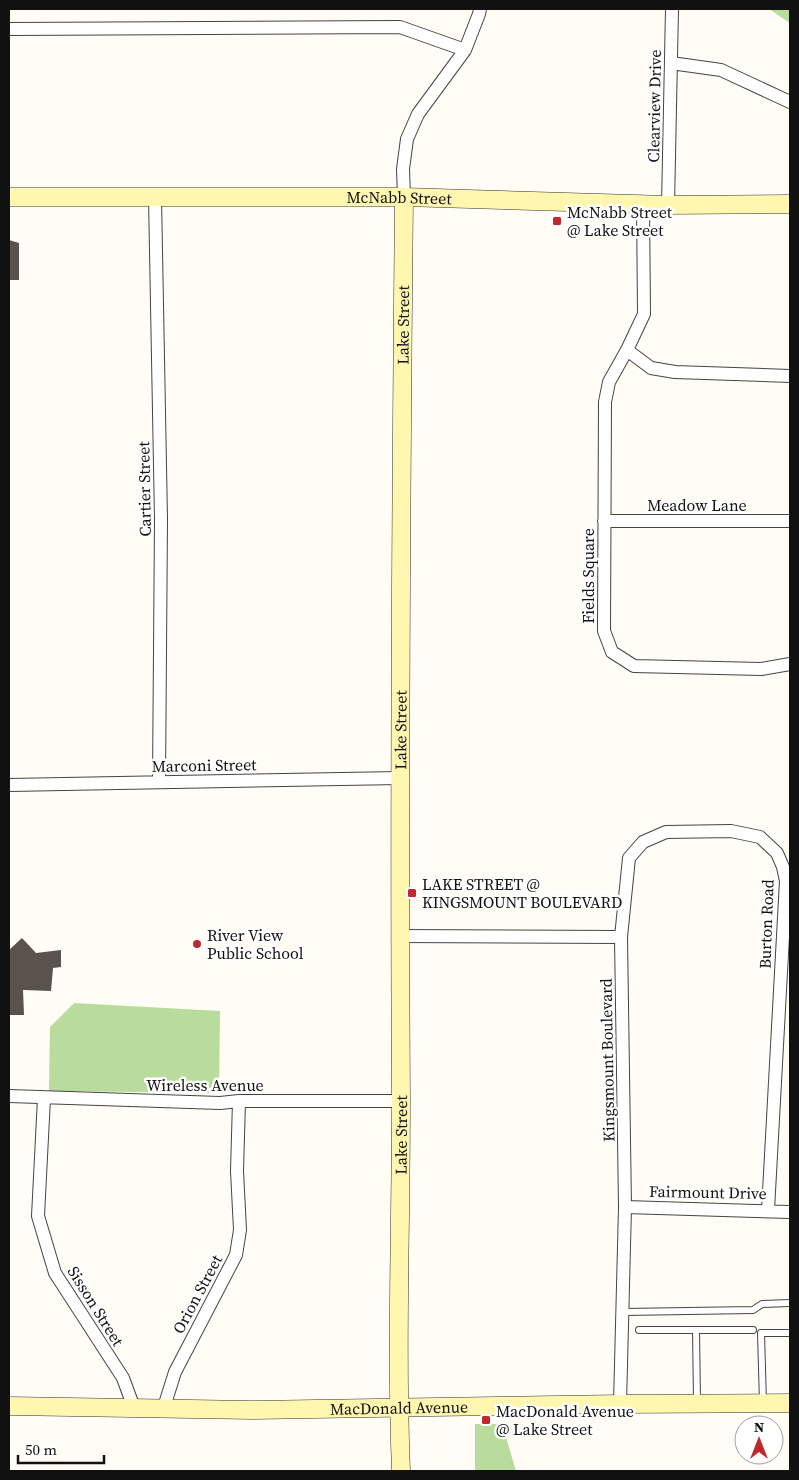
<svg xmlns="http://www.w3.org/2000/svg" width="799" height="1480" viewBox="0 0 799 1480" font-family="'Source Serif 4',serif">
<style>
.forest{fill:#b9dc9c}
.building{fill:#5a524d}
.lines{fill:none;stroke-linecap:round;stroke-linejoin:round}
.lane-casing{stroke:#444;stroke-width:8}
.street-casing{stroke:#444;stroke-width:14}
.secondary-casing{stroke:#333;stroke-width:19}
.lane{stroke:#fff;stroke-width:6}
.street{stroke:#fff;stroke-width:12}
.secondary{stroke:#fff6b0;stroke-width:18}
.poi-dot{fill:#c4262e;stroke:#fff;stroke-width:2}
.labels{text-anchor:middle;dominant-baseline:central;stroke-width:5;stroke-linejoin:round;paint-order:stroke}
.street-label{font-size:16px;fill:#111;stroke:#fff}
.poi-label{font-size:16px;fill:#111;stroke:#fff;text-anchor:start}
</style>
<rect width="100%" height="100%" fill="#fffdf5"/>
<path class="forest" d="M 769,9 L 790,9 L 790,23 Z
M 74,1003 L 220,1011 L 219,1093 L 49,1091 L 50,1027 Z
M 475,1424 L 502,1424 L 516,1471 L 475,1471 Z"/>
<path class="building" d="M 9,240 L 19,243 L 19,280 L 9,280 Z
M 22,938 L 36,953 L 61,950 L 61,967 L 53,968 L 51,991 L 23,990 L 24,1015 L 9,1015 L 9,950 Z"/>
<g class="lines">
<g class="lane-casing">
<path id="lane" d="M 623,1312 L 753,1310 L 762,1304 L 790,1303
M 639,1330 L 753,1330
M 696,1330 L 697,1402
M 763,1403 L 761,1333 L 790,1333"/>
</g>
<g class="street-casing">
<path id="street" d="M 9,29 L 400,27 L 465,50
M 671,63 L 721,70 L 790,102
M 155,197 L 161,519 L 159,782
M 404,197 L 403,169 L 407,139 L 418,114 L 465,50 L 479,14 L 480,9
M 643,204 L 644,314 L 627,350 L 609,382 L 605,402 L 604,631 L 612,652 L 634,666 L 761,669 L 790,664
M 668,205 L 672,9
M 627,350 L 651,368 L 675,372 L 790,376
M 604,521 L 790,521
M 9,785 L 400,778
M 399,936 L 621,937 L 625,1207 L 620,1404
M 621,937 L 629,858 L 643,842 L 666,832 L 731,831 L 760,837 L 777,853 L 783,867 L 786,881 L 768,1210
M 9,1096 L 220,1103 L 239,1101 L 401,1101
M 44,1098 L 38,1216 L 55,1273 L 123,1378 L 134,1408
M 625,1207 L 790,1212
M 164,1407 L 175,1372 L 236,1255 L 240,1230 L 237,1171 L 239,1101"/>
</g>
<g class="secondary-casing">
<g id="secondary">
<path id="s1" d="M 9,197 L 404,197 L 668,205 L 790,204"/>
<path id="s2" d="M 9,1406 L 252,1410 L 620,1404 L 790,1403"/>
<path id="s3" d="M 401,1471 C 396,1348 401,1224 401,1100 C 399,799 401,498 404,197"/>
</g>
</g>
<use href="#lane" class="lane"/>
<use href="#street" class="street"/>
<use href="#secondary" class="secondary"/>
</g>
<g class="poi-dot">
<rect x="552" y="216" width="10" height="10" rx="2.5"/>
<rect x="407" y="888" width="10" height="10" rx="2.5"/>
<circle cx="197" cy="944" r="5"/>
<rect x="481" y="1415" width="10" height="10" rx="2.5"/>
</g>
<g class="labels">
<g class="street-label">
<text transform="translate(654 106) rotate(-89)">Clearview Drive</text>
<text stroke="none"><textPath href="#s1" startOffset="390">McNabb Street</textPath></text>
<text stroke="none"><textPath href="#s3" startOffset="1146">Lake Street</textPath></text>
<text transform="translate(144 489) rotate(-91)">Cartier Street</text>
<text x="697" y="505">Meadow Lane</text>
<text transform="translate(588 576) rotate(-90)">Fields Square</text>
<text stroke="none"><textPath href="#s3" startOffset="741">Lake Street</textPath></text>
<text transform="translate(204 765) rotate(-1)">Marconi Street</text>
<text transform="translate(766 924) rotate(-88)">Burton Road</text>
<text transform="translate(607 1060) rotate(-91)">Kingsmount Boulevard</text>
<text x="205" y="1085">Wireless Avenue</text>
<text stroke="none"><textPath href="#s3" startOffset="336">Lake Street</textPath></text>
<text transform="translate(708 1192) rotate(1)">Fairmount Drive</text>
<text transform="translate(197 1294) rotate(-62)">Orion Street</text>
<text transform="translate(96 1306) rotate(58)">Sisson Street</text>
<text stroke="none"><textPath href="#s2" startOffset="390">MacDonald Avenue</textPath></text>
</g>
<g class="poi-label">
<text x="567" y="212">McNabb Street<tspan x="567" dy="18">@ Lake Street</tspan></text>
<text x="422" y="884">LAKE STREET @<tspan x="422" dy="18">KINGSMOUNT BOULEVARD</tspan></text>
<text x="207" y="935">River View<tspan x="207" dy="18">Public School</tspan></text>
<text x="496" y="1411">MacDonald Avenue<tspan x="496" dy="18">@ Lake Street</tspan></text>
</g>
</g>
<rect width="799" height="1480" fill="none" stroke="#111111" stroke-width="20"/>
<g transform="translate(759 1440)"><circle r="24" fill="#ffffff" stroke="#a0a0a0"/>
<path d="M0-4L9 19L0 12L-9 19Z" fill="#c4262e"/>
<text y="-8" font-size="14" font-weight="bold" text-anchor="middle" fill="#111111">N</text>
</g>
<path d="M18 1455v8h86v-8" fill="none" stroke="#111111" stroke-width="2.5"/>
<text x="25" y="1455" font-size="15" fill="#111111" stroke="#ffffff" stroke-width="4" paint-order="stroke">50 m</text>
</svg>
